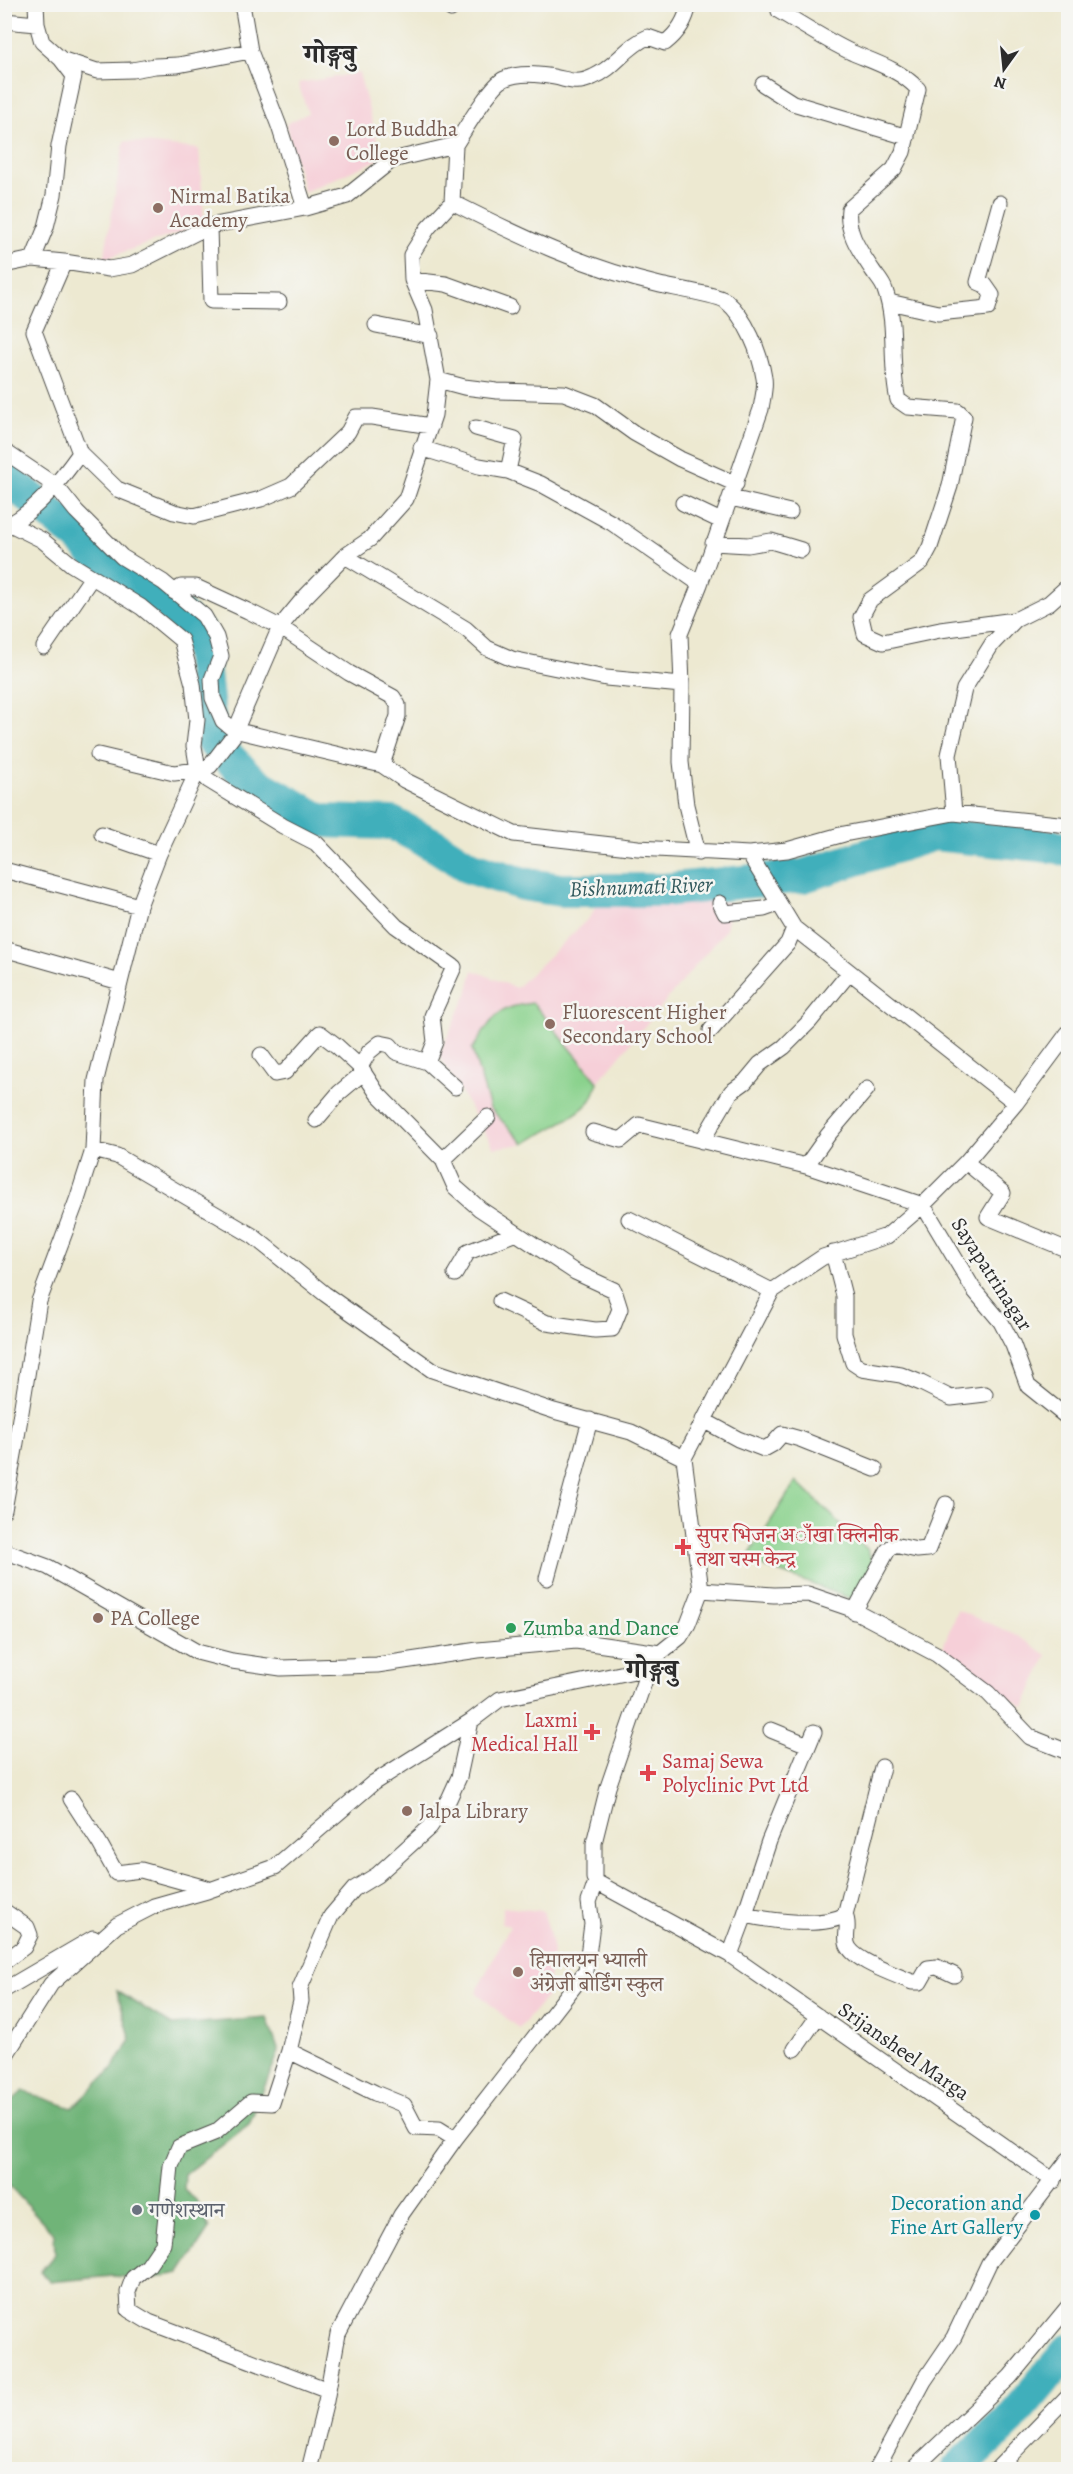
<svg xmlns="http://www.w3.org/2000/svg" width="1073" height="2474" viewBox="0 0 1073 2474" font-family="Alegreya,'Noto Serif Devanagari',serif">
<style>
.built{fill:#f6cfd8}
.green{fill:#8ad28d;stroke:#5a7e5c;stroke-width:1.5}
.forest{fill:#6fb478;stroke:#4d7052;stroke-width:1.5}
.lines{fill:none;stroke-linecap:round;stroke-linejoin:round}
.river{stroke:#3fafbb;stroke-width:34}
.street-casing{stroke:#484844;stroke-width:17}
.street{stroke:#fff;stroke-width:15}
.education-dot{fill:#8d6e63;stroke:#f6f6f2;stroke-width:2}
.health-dot{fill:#e0444e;stroke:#f6f6f2;stroke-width:2}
.leisure-dot{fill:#2e9e5b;stroke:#f6f6f2;stroke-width:2}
.worship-dot{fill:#6b7280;stroke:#f6f6f2;stroke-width:2}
.culture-dot{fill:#0f9aa8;stroke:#f6f6f2;stroke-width:2}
.labels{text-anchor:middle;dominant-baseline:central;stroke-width:5;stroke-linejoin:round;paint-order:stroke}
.education-label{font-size:21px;fill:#785e54;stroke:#f6f6f2;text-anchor:start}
.street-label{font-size:21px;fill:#2b2b2b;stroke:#f6f6f2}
.health-label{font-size:21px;fill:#be3a42;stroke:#f6f6f2;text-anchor:start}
.leisure-label{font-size:21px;fill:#27864d;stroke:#f6f6f2;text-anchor:start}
.culture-label{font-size:21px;fill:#0d838f;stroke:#f6f6f2;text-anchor:end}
.worship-label{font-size:21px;fill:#5b616d;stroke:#f6f6f2;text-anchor:start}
.water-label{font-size:22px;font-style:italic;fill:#32595d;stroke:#f6f6f2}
.district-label{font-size:27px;font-weight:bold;fill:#2b2b2b;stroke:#f6f6f2}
</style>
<rect width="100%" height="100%" fill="#f6f6f2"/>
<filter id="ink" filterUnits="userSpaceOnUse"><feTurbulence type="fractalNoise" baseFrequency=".0167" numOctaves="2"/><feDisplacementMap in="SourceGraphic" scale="12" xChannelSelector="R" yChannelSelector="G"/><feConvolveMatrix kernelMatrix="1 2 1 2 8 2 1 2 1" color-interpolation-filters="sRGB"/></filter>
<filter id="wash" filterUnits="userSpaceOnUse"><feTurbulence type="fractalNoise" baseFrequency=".008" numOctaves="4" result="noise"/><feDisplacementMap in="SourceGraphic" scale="24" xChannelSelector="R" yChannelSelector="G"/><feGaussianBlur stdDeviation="1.35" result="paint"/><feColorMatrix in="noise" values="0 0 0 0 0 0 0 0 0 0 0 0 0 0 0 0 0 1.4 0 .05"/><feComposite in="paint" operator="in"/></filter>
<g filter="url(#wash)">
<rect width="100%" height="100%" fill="#ede9d1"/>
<path class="built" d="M 359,73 L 382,158 L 304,192 L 286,124 L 308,113 L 298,83 Z
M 124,141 L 199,149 L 204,220 L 178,233 L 104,259 Z
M 601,894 L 731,903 L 726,929 L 598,1082 L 591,1100 L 568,1119 L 543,1131 L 524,1144 L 494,1148 L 439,1055 L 467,994 L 473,970 L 516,988 L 591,916 Z
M 957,1610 L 1015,1634 L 1047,1655 L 1024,1707 L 986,1685 L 942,1650 Z
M 503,1907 L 543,1911 L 549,1930 L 553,1952 L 546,1998 L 519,2029 L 476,1992 L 510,1926 L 501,1924 Z"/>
<path class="green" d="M 533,1003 L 598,1082 C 596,1088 594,1096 591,1100 C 579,1116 542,1132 524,1144 L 490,1108 L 472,1049 C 494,1019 493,1007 533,1003 Z
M 796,1481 L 868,1550 L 875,1570 L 858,1601 L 746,1560 Z"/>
<path class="forest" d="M 117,1991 L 172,2025 L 267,2018 L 279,2052 L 249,2124 L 185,2175 L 184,2190 L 196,2200 L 209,2229 L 180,2273 L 150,2279 L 113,2276 L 50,2282 L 40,2272 L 55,2254 L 54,2234 L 5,2181 L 5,2107 L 23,2091 L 72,2108 L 111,2070 L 131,2040 Z"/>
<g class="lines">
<path class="river" d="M 4,476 L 79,537 L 110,569 L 162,599 L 199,633 L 212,741 L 253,782 L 322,821 L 392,823 L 438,847 L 469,867 L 523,884 L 561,890 L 664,890 L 803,876 L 934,834 L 1059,847 L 1068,850
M 957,2470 L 1010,2420 L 1068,2351"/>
</g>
</g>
<g filter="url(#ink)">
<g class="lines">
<g class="street-casing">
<path id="street" d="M 242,4 L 250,51 L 279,126 L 305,208
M 448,4 L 451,9
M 779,11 C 803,25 827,41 853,53 C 877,63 900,70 918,89 L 903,152 L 894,169 L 849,209 C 846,233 860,251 873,271 C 877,277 883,283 885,290 C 898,326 889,364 898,400 L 908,407 L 958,411 L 964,417 L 950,486 L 930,547 L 922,562 L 870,600 L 861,617 L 865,634 L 883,642 L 940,630 L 1015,620
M 4,21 L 37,24
M 61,59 L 97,71 L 132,70 L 155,66 L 178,65 L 250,51
M 763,84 L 793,103 L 907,137
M 455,145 C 464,131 491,85 504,79 C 519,72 538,74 554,77 C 570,80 576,85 593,77 C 615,68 626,46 648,37 L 665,43 C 678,33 686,21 689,4
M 452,202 C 519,236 586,268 660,285 C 673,288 718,295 726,301 C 746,318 760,352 764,378 C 766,387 762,400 761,409 L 700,584 L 680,634 L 682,685 L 681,762 L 686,805 L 698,853
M 209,226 L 211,301 L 279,302
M 4,265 L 33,259
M 412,280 L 446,284 L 510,307
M 889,302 L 938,313 L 988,308 L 992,295 L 985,285 L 978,282 L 1000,203
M 376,325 L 431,336
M 438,380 L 464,387 L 497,391 L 564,393 L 595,405 L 634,433 L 680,459 L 736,484
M 476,428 L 515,439 L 508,471
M 421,448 L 479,466 L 508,471 L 541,484 L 612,523 L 700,584
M 4,451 L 56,486 L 76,511 L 122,557 L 163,582 L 204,616 L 216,637 L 221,656 L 212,679 L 213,698 L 223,721 L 234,730 L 382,765 L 404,780 L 514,834 L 638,848 L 749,854 L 787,850 L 844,834 L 954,813 L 1068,825
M 80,453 L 117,489 L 174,512 L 194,516 L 261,499 L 291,486 L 348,432 L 356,417 L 372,417 L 431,426
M 731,498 L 790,512
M 683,503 L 721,521
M 4,521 L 42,540 L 71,564 L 141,607 L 181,640 L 193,684 L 197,720 L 194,746 L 198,770 L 208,780 L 283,826 L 316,843 L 396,926 L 454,967 L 432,1016 L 435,1042 L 427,1062 L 455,1087
M 4,527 C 36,512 60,481 80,453 L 34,331 L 64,262 L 33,259 L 46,227 L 54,195 L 59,146 L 74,76 L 61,59 L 42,42 L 37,24 L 36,4
M 713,543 L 748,545 L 771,541 L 801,550
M 345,556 L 466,629 L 487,648 L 512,659 L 606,678 L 682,685
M 174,592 L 181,587 L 196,587 L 248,611 L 280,627 L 349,673 L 393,697 L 398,705 L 398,716 L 382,765
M 44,647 L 92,577
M 98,755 L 174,773 L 198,770
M 954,813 L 949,755 L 964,689 L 992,644 L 1015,620 L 1049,603 L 1068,586
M 102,834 L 159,854
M 749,854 L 794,928 L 1016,1103
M 4,870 L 139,906
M 720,903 L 725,913 L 764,909 L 778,904
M 4,949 L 120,982
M 711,1030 L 788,943 L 794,928
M 261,1055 L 275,1074 L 285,1072 L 320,1033 L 337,1046 L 360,1067 L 377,1093 L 443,1160 L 455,1187 L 480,1209 L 575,1272 L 614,1290 L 620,1309 L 612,1329 L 595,1330 L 547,1323 L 500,1301
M 360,1067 L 369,1052 L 380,1043 L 390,1045 L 396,1052 L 427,1062
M 316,1120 L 339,1093 L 364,1072
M 593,1132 L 621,1140 L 639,1125 L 806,1166 L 923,1205 L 974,1290 L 1001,1322 L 1013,1345 L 1028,1386 L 1068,1418
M 702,1141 L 731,1092 L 745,1082 L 760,1064 L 784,1047 L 810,1021 L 850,972
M 93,1150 L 117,1156 L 253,1236 L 325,1294 L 432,1370 L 554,1411 L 631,1432 L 684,1458
M 443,1160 L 488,1117
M 966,1162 L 1003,1193 L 988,1217 L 1068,1250
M 806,1166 L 828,1135 L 867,1089
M 629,1219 L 772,1291
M 833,1253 L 844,1296 L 844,1334 L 853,1363 L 862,1369 L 901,1375 L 921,1383 L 951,1398 L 985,1394
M 455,1274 L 468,1252 L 516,1233
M 703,1420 L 738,1439 L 764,1449 L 773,1444 L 782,1434 L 800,1439 L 875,1469
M 4,1445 L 15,1449 L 4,1510
M 15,1449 L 39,1301 L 77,1200 L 93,1150 L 96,1080 L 139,906 L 159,854 L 198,770 L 210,766 L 233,736 L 280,627 L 304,598 L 345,556 L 370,539 L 406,499 L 434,415 L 438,380 L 425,310 L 412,280 L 411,255 L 428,228 L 452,202 L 455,145 L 392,160 L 347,196 L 305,208 L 209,226 L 132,265 L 109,269 L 64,262
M 4,1551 L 48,1567 L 197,1652 L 232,1661 L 281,1668 L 377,1665 L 478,1650 L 576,1641 L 660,1653
M 547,1578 L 590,1420
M 701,1590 L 774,1595 L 808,1594 L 849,1608 L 936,1654 L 988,1693 L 1030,1737 L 1068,1752
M 854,1612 L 888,1550 L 894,1545 L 917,1550 L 928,1549 L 946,1504
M 771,1730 L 808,1745
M 71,1799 L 100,1844 L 116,1873 L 141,1870 L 206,1888 L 207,1891
M 596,1882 L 730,1955 L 1054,2181
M 4,1911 L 27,1927 L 30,1935 L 24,1947 L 4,1962
M 845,1915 C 850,1925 845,1932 847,1943 C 850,1960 897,1975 912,1982 L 920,1982 L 928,1968 L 937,1967 L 954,1975
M 742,1923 L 769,1841 L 814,1732
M 730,1955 L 745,1915 C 772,1921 822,1928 845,1915 L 882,1767
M 4,1990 L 93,1938
M 795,2049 L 818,2016
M 289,2051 L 375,2093 L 404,2105 L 416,2128 L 439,2129 L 455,2139
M 4,2058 L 51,1984 L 117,1925 L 154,1906 L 207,1891 L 275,1867 L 373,1783 L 471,1721 L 500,1699 L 649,1668
M 328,2390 L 149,2322 L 129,2310 L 128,2292 L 133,2278 L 148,2266 L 163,2244 L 171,2166 L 179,2147 L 216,2132 L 251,2102 L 272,2103 L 289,2051 L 301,2001 L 300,1988 L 331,1916 L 354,1889 L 377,1875 L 430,1827 L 449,1799 L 459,1777 L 471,1721
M 309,2470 L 326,2401 L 338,2334 L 401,2215 L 455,2139 L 586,1971 L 592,1924 L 589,1902 L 596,1882 L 594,1878 L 594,1843 L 608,1787 L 649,1668 L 660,1653 L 680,1637 L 688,1624 L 701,1590 L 684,1458 L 772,1291 L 823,1257 L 887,1236 L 923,1205 L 966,1162 L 1016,1103 L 1068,1033
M 876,2470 L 924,2381 L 954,2337 L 989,2263 L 1068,2160
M 912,2470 L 1010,2377 L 1068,2307
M 996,2470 L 1068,2396"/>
</g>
<use href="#street" class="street"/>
</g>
</g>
<g class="education-dot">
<circle cx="334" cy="141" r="6"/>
<circle cx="158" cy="208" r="6"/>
<circle cx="550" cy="1024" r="6"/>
<circle cx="98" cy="1618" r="6"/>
<circle cx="407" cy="1811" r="6"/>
<circle cx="518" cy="1972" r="6"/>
</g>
<g class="health-dot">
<path d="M680 1538h6v6h6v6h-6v6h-6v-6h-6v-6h6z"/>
<path d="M589 1723h6v6h6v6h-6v6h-6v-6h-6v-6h6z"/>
<path d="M645 1764h6v6h6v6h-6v6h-6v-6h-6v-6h6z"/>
</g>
<circle class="leisure-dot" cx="511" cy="1628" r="6"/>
<circle class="worship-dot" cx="137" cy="2210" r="6"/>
<circle class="culture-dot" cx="1035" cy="2215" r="6"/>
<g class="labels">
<g class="education-label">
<text x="346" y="129">Lord Buddha<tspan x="346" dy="24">College</tspan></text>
<text x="170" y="196">Nirmal Batika<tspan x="170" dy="24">Academy</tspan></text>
<text x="562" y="1012">Fluorescent Higher<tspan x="562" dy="24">Secondary School</tspan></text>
<text x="110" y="1618">PA College</text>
<text x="419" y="1811">Jalpa Library</text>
<text x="530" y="1960">हिमालयन भ्याली<tspan x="530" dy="24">अंग्रेजी बोर्डिंग स्कुल</tspan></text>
</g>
<g class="street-label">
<text transform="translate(992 1274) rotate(57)">Sayapatrinagar</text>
<text transform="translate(904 2051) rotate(35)">Srijansheel Marga</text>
</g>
<g class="health-label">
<text x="696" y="1535">सुपर भिजन अाँखा क्लिनीक<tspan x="696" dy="24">तथा चस्म केन्द्र</tspan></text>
<text x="578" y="1720" text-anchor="end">Laxmi<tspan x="578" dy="24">Medical Hall</tspan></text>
<text x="662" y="1761">Samaj Sewa<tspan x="662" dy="24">Polyclinic Pvt Ltd</tspan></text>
</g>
<g class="leisure-label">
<text x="523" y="1628">Zumba and Dance</text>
</g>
<g class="culture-label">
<text x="1023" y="2203">Decoration and<tspan x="1023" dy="24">Fine Art Gallery</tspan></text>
</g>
<g class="worship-label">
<text x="149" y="2210">गणेशस्थान</text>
</g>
<g class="water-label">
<text transform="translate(641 887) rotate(-2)">Bishnumati River</text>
</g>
<g class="district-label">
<text x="330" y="54">गोङ्गबु</text>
<text x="652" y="1669">गोङ्गबु</text>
</g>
</g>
<rect width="1073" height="2474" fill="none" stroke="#f6f6f2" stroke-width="24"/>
<g transform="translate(1004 69) rotate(195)" stroke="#f6f6f2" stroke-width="4.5" paint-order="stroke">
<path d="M0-4.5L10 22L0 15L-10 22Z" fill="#2b2b2b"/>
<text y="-9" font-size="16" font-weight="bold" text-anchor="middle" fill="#2b2b2b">N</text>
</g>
</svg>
